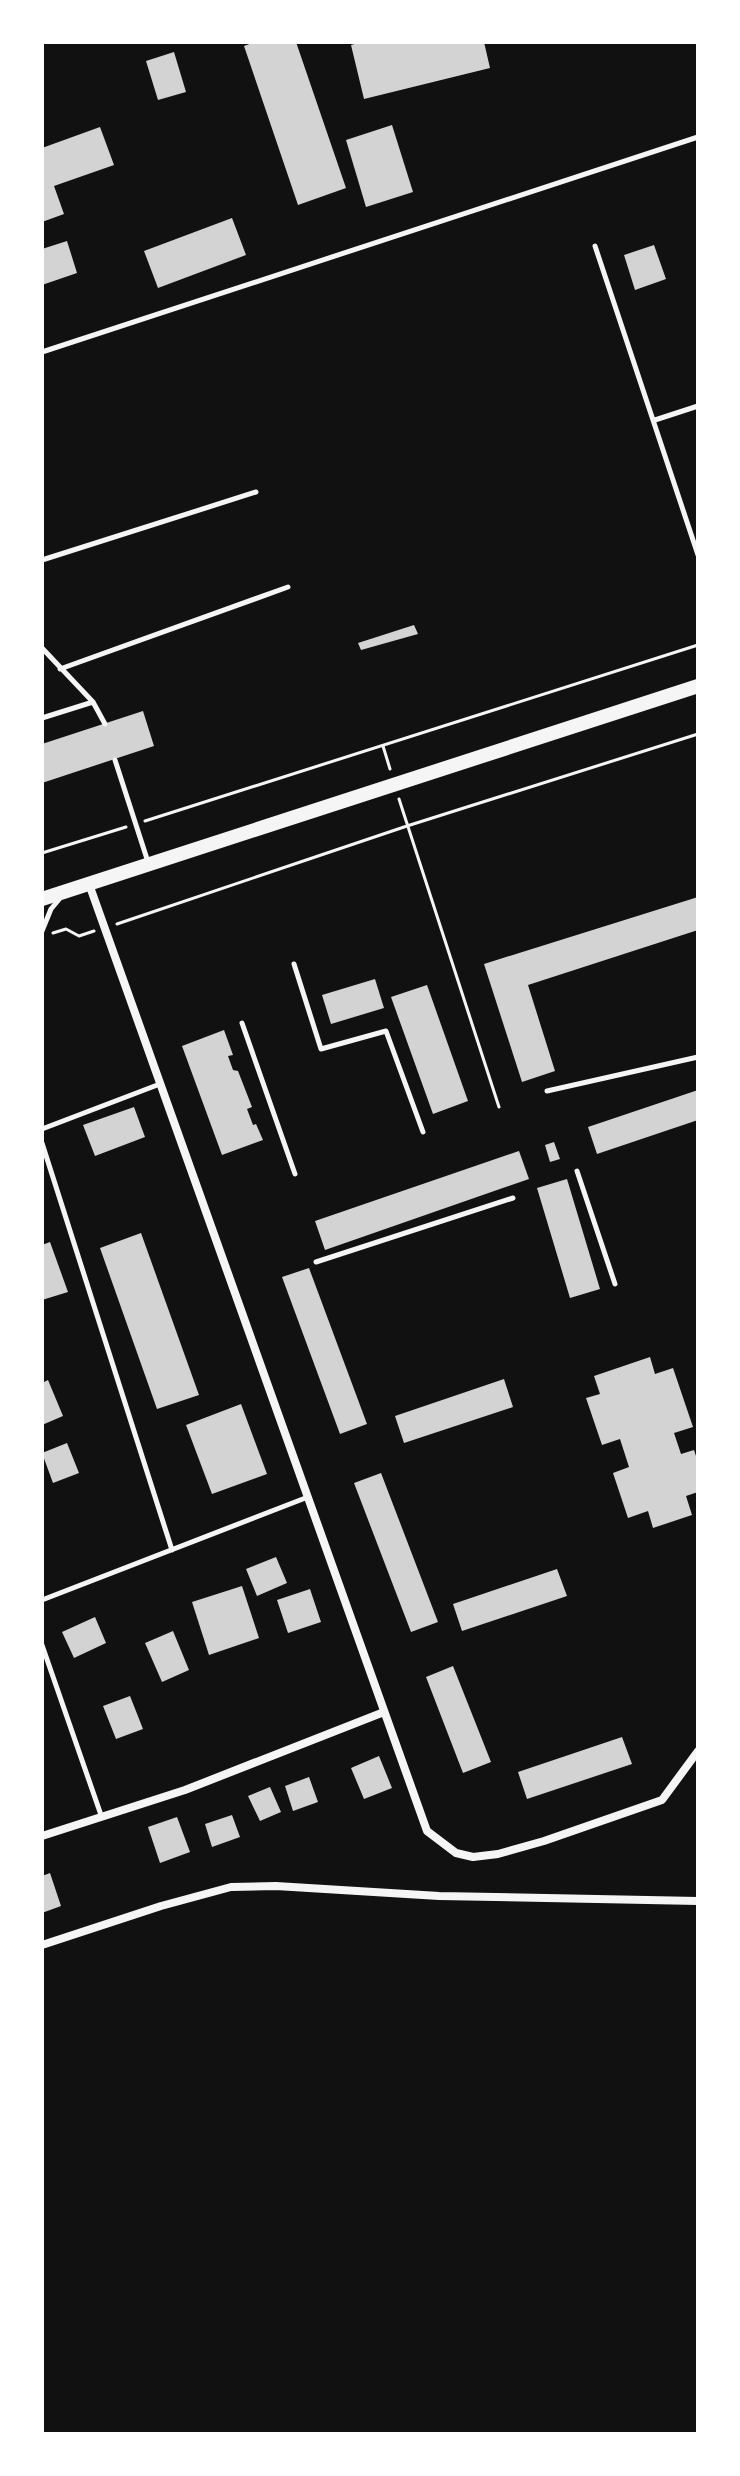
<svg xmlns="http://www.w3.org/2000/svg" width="740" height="2476" viewBox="0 0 740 2476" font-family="'Alegreya Sans',sans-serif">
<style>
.building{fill:#d3d3d3}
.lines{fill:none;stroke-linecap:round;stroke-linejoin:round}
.path{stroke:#f5f5f5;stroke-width:3}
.service{stroke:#f5f5f5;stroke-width:5}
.minor{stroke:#f5f5f5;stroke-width:8}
.secondary{stroke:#f5f5f5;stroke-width:14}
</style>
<rect width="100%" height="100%" fill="#111"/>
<path class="building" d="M 255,42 L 296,42 L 346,188 L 298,205 L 244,46 Z
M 362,42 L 484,42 L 490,68 L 364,99 L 351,45 Z
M 174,52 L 186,92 L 158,100 L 146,61 Z
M 392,125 L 413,192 L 366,207 L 346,140 Z
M 100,127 L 114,165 L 54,186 L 64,214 L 42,222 L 42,148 Z
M 232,218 L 246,255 L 158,288 L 144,251 Z
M 67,241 L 77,273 L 42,285 L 42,249 Z
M 654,245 L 666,279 L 635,290 L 624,255 Z
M 414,625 L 418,634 L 361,650 L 358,643 Z
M 143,711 L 154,746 L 42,783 L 42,744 Z
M 698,897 L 698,930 L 528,985 L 555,1071 L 522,1082 L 484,964 Z
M 375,979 L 384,1008 L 331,1024 L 322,995 Z
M 427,985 L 468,1101 L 433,1114 L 391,997 Z
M 224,1030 L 233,1055 L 228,1056 L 233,1070 L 238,1071 L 252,1107 L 247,1109 L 253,1125 L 256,1124 L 263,1140 L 222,1155 L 182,1046 Z
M 698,1090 L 698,1120 L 597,1154 L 588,1127 Z
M 134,1107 L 145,1137 L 95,1156 L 83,1125 Z
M 554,1142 L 560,1159 L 550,1162 L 545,1145 Z
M 519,1151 L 529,1179 L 325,1250 L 315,1221 Z
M 567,1179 L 600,1289 L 570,1298 L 537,1188 Z
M 141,1233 L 199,1395 L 157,1409 L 100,1248 Z
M 50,1242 L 68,1292 L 42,1300 L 42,1245 Z
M 309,1268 L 367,1424 L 340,1434 L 282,1277 Z
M 650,1357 L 655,1374 L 673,1368 L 693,1427 L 674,1433 L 681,1454 L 694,1450 L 698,1462 L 698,1492 L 686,1496 L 692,1515 L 653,1528 L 648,1511 L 628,1518 L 613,1473 L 629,1467 L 620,1439 L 602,1445 L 586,1398 L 600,1394 L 594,1376 Z
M 504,1379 L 513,1407 L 404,1443 L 395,1416 Z
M 48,1380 L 63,1416 L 42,1425 L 42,1383 Z
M 241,1404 L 267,1474 L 212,1494 L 186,1425 Z
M 67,1443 L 79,1473 L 53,1483 L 42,1453 Z
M 381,1473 L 438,1622 L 411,1632 L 354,1483 Z
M 276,1557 L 287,1583 L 257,1596 L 246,1569 Z
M 557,1569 L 567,1596 L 462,1631 L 453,1604 Z
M 242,1586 L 259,1638 L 209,1655 L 192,1602 Z
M 310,1589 L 321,1622 L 288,1633 L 277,1600 Z
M 95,1617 L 106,1643 L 74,1658 L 62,1632 Z
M 173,1631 L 189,1670 L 162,1682 L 145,1643 Z
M 453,1666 L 491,1762 L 463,1773 L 426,1677 Z
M 130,1696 L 143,1729 L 116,1739 L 103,1706 Z
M 622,1737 L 632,1764 L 527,1799 L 518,1772 Z
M 379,1756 L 392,1788 L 364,1799 L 351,1768 Z
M 309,1777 L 318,1802 L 293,1811 L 285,1786 Z
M 270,1787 L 281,1812 L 260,1821 L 248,1796 Z
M 232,1815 L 240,1837 L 212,1847 L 205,1824 Z
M 177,1817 L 190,1852 L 160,1863 L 148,1827 Z
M 50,1873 L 61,1906 L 42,1913 L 42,1876 Z"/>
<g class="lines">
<path class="path" d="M 383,746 L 390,769
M 399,799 L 499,1107
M 145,821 L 698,645
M 42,853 L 126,827
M 117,924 L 407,826 L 698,734
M 53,933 L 66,929 L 79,936 L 94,931"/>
<path class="service" d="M 595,246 L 698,555
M 42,352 L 698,137
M 655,420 L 698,406
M 42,560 L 256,492
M 42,648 L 93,702 L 105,724
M 60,669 L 288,587
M 42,718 L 93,702
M 115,760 L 148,862
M 42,931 L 51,909 L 61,897
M 294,964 L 321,1049 L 386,1031 L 423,1132
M 242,1023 L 295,1174
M 547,1091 L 698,1057
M 42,1129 L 160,1084
M 42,1143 L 172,1550
M 577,1171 L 615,1284
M 316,1262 L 513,1198
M 42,1600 L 308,1497
M 42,1645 L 101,1815"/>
<path class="minor" d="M 89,884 L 427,1831 L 456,1853 L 473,1857 L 498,1854 L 544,1841 L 662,1800 L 698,1751
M 42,1836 L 185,1790 L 384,1712
M 42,1945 L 161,1906 L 231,1887 L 276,1886 L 439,1896 L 698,1901"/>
<path class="secondary" d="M 42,899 L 698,686"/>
</g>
<rect width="740" height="2476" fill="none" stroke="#ffffff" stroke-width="88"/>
</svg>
